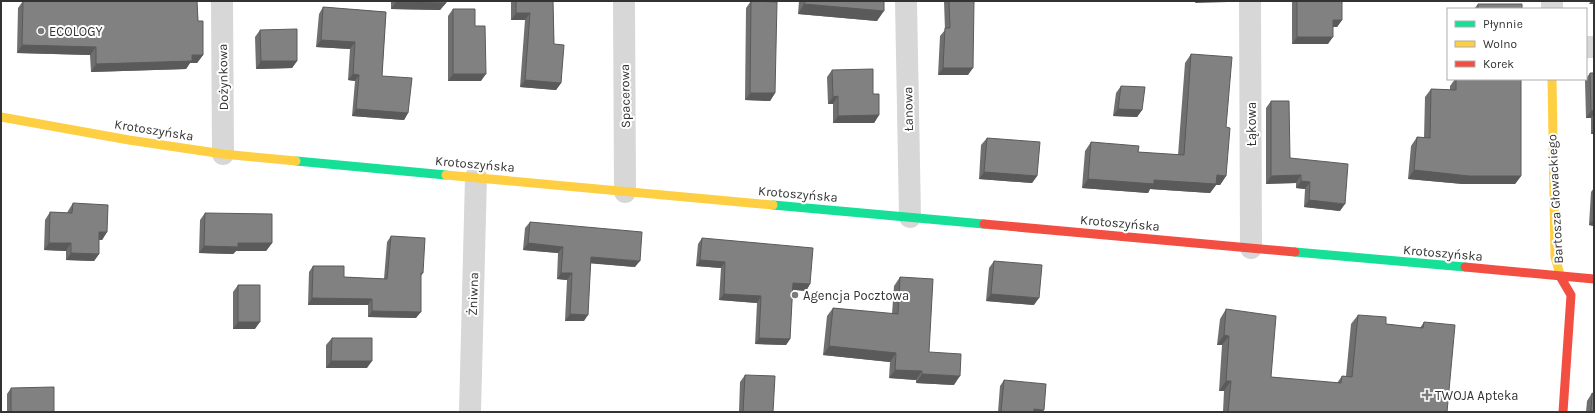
<svg xmlns="http://www.w3.org/2000/svg" width="1595" height="413" viewBox="0 0 1595 413" font-family="Karla,sans-serif">
<style>
.lines{fill:none;stroke-linecap:round;stroke-linejoin:round}
.street{stroke:#d7d7d7;stroke-width:22}
.fast{stroke:#16e098;stroke-width:9}
.slow{stroke:#ffcf43;stroke-width:9}
.jam{stroke:#f24e42;stroke-width:9}
.wall{fill:#6f6f6f}
.shaded-wall{fill:#5a5a5a}
.building{fill:#818181;stroke:#5a5a5a}
.poi-dot{fill:#7a7a7a;stroke:#fff;stroke-width:1.5}
.labels{text-anchor:middle;dominant-baseline:central;stroke-width:4;stroke-linejoin:round;paint-order:stroke}
.poi-label{font-size:13px;fill:#333;stroke:#fff;text-anchor:start}
.street-label{font-size:13px;fill:#333;stroke:#fff}
</style>
<rect width="100%" height="100%" fill="#fff"/>
<g class="lines">
<path class="street" d="M 222,1 L 223,154
M 624,1 L 625,192
M 906,1 L 910,217
M 1250,1 L 1251,248
M 1552,1 L 1552,9
M 1586,47 L 1594,47
M 470,412 L 476,177"/>
<path class="fast" d="M 296,161 L 446,175
M 773,205 L 984,224
M 1295,252 L 1465,267"/>
<path class="slow" d="M 1552,79 L 1555,257 L 1561,278
M 1,117 L 129,140 L 223,154 L 296,161
M 446,175 L 773,205"/>
<path class="jam" d="M 984,224 L 1295,252
M 1465,267 L 1594,279
M 1561,278 L 1571,295 L 1563,412"/>
</g>
<path class="wall" d="M 23,1 L 197,1 L 198,21 L 203,55 L 197,63 L 190,63 L 186,69 L 91,72 L 90,55 L 17,53 L 18,8 Z
M 391,1 L 446,1 L 446,3 L 440,10 L 391,9 Z
M 511,1 L 553,1 L 554,44 L 561,83 L 556,90 L 520,87 L 525,20 L 511,20 Z
M 751,1 L 775,93 L 770,101 L 745,100 L 746,8 Z
M 799,1 L 884,1 L 877,21 L 798,14 Z
M 944,1 L 974,1 L 968,75 L 938,75 L 940,36 L 945,30 Z
M 1292,1 L 1342,1 L 1342,20 L 1337,27 L 1333,27 L 1328,44 L 1292,44 Z
M 1478,4 L 1522,9 L 1474,9 Z
M 323,7 L 386,12 L 382,76 L 408,113 L 404,120 L 352,116 L 355,81 L 348,80 L 350,49 L 316,47 L 319,14 Z
M 453,9 L 475,26 L 481,81 L 448,81 L 448,16 Z
M 260,30 L 297,61 L 292,68 L 256,69 L 255,37 Z
M 1191,54 L 1226,127 L 1226,176 L 1220,185 L 1216,185 L 1210,193 L 1150,189 L 1148,193 L 1082,188 L 1085,151 L 1091,142 L 1138,152 L 1178,155 L 1185,63 Z
M 832,70 L 873,94 L 879,115 L 874,123 L 833,123 L 833,104 L 828,104 L 827,77 Z
M 1590,73 L 1594,73 L 1594,134 L 1591,134 L 1591,118 L 1586,118 L 1585,80 Z
M 1455,79 L 1521,79 L 1521,176 L 1515,184 L 1463,184 L 1408,179 L 1411,146 L 1417,137 L 1424,138 L 1425,97 L 1431,89 L 1450,90 L 1450,86 Z
M 1121,86 L 1142,110 L 1137,117 L 1113,116 L 1116,93 Z
M 1271,101 L 1290,158 L 1340,211 L 1304,207 L 1305,189 L 1296,188 L 1296,183 L 1266,184 L 1266,108 Z
M 987,138 L 1037,176 L 1032,183 L 979,179 L 981,145 Z
M 1594,188 L 1594,226 L 1589,225 L 1591,192 Z
M 73,203 L 107,232 L 102,240 L 99,240 L 99,254 L 94,261 L 66,260 L 66,251 L 44,250 L 45,220 L 50,212 L 67,213 L 68,211 Z
M 205,213 L 272,243 L 266,251 L 236,251 L 233,254 L 199,253 L 200,220 Z
M 530,222 L 635,267 L 591,263 L 584,321 L 565,321 L 567,280 L 557,279 L 558,253 L 523,250 L 525,228 Z
M 391,236 L 423,273 L 421,276 L 416,318 L 368,317 L 368,305 L 308,305 L 309,272 L 313,266 L 344,277 L 384,279 L 387,242 Z
M 702,238 L 810,284 L 806,291 L 792,290 L 790,339 L 786,345 L 755,344 L 757,303 L 719,300 L 721,268 L 696,266 L 698,244 Z
M 994,261 L 1034,305 L 986,301 L 989,268 Z
M 900,277 L 929,352 L 954,385 L 916,383 L 916,380 L 889,378 L 890,362 L 823,355 L 827,316 L 833,308 L 892,314 L 894,286 Z
M 238,285 L 255,329 L 233,329 L 233,292 Z
M 1226,309 L 1271,377 L 1337,383 L 1342,376 L 1346,376 L 1351,324 L 1358,315 L 1386,324 L 1420,328 L 1424,322 L 1447,412 L 1223,412 L 1224,391 L 1219,391 L 1222,345 L 1217,345 L 1220,319 Z
M 332,338 L 367,368 L 326,368 L 326,345 Z
M 745,375 L 773,412 L 739,412 L 740,382 Z
M 1004,380 L 1042,412 L 998,412 L 1000,386 Z
M 11,388 L 54,412 L 7,412 L 7,394 Z
M 1592,393 L 1594,412 L 1586,412 L 1587,401 Z"/>
<path class="shaded-wall" d="M 1196,1 L 1229,1 L 1228,2 L 1195,3 Z
M 1591,1 L 1594,1 L 1594,4 L 1589,4 Z
M 396,2 L 446,3 L 440,10 L 391,9 Z
M 804,4 L 884,11 L 877,21 L 798,14 Z
M 516,13 L 530,13 L 525,20 L 511,20 Z
M 1333,20 L 1342,20 L 1337,27 L 1328,27 Z
M 1297,37 L 1333,37 L 1328,44 L 1292,44 Z
M 321,40 L 355,42 L 350,49 L 316,47 Z
M 22,45 L 96,47 L 90,55 L 17,53 Z
M 192,55 L 203,55 L 197,63 L 190,63 L 186,69 L 91,72 L 96,64 Z
M 261,61 L 297,61 L 292,68 L 256,69 Z
M 943,68 L 973,68 L 968,75 L 938,75 Z
M 353,74 L 359,75 L 355,81 L 348,80 Z
M 453,74 L 486,74 L 481,81 L 448,81 Z
M 525,80 L 561,83 L 556,90 L 520,87 Z
M 750,93 L 775,93 L 770,101 L 745,100 Z
M 838,96 L 833,104 L 828,104 L 833,97 Z
M 356,109 L 408,113 L 404,120 L 352,116 Z
M 1118,109 L 1142,110 L 1137,117 L 1113,116 Z
M 1591,111 L 1594,111 L 1594,114 L 1591,118 L 1586,118 Z
M 879,115 L 874,123 L 833,123 L 838,116 Z
M 1594,129 L 1594,134 L 1591,134 Z
M 1414,170 L 1521,176 L 1515,184 L 1463,184 L 1408,179 Z
M 984,172 L 1037,176 L 1032,183 L 979,179 Z
M 1217,175 L 1226,176 L 1220,185 L 1216,185 L 1210,193 L 1150,189 L 1148,193 L 1082,188 L 1088,179 L 1154,180 Z
M 1301,175 L 1296,183 L 1266,184 L 1271,176 Z
M 1301,181 L 1310,182 L 1305,189 L 1296,188 Z
M 1309,200 L 1345,204 L 1340,211 L 1304,207 Z
M 1594,219 L 1594,226 L 1589,225 Z
M 99,232 L 107,232 L 102,240 L 94,239 Z
M 49,243 L 71,243 L 66,251 L 44,250 Z
M 238,243 L 272,243 L 266,251 L 236,251 L 233,254 L 199,253 L 204,246 Z
M 528,243 L 563,247 L 558,253 L 523,250 Z
M 71,253 L 99,254 L 94,261 L 66,260 Z
M 591,257 L 640,261 L 635,267 L 586,263 Z
M 700,260 L 725,262 L 721,268 L 696,266 Z
M 561,273 L 572,273 L 567,280 L 557,279 Z
M 793,283 L 810,284 L 806,291 L 788,289 Z
M 724,294 L 761,296 L 757,303 L 719,300 Z
M 991,294 L 1039,298 L 1034,305 L 986,301 Z
M 312,298 L 372,299 L 368,305 L 308,305 Z
M 372,311 L 421,312 L 416,318 L 368,317 Z
M 570,314 L 588,315 L 584,321 L 565,321 Z
M 238,322 L 260,322 L 255,329 L 233,329 Z
M 1224,335 L 1229,336 L 1222,345 L 1217,345 Z
M 759,338 L 790,339 L 786,345 L 755,344 Z
M 829,346 L 896,353 L 890,362 L 823,355 Z
M 331,361 L 372,361 L 367,368 L 326,368 Z
M 895,370 L 922,371 L 916,380 L 889,378 Z
M 922,374 L 960,376 L 954,385 L 916,383 Z
M 1226,381 L 1231,381 L 1224,391 L 1219,391 Z
M 1034,409 L 1044,410 L 1042,412 L 1033,412 Z"/>
<path class="building" d="M 23,1 L 197,1 L 198,21 L 203,21 L 203,55 L 192,55 L 192,61 L 96,64 L 96,47 L 22,45 Z
M 396,1 L 446,1 L 446,3 L 396,2 Z
M 516,1 L 553,1 L 554,44 L 564,45 L 561,83 L 525,80 L 530,13 L 516,13 Z
M 751,1 L 777,2 L 775,93 L 750,93 Z
M 805,1 L 884,1 L 884,11 L 804,4 Z
M 949,1 L 974,1 L 973,68 L 943,68 L 945,28 L 950,28 Z
M 1297,1 L 1342,1 L 1342,20 L 1333,20 L 1333,37 L 1297,37 Z
M 1478,4 L 1522,4 L 1522,9 L 1478,9 Z
M 323,7 L 386,12 L 382,76 L 412,78 L 408,113 L 356,109 L 359,75 L 353,74 L 355,42 L 321,40 Z
M 453,9 L 475,9 L 475,26 L 485,26 L 486,74 L 453,74 Z
M 297,29 L 297,61 L 261,61 L 260,30 Z
M 1191,54 L 1232,57 L 1226,127 L 1230,128 L 1226,176 L 1217,175 L 1216,184 L 1154,180 L 1154,184 L 1088,179 L 1091,142 L 1139,146 L 1138,152 L 1184,155 Z
M 873,69 L 873,94 L 879,94 L 879,115 L 838,116 L 838,96 L 833,97 L 832,70 Z
M 1590,73 L 1594,73 L 1594,111 L 1591,111 Z
M 1456,79 L 1521,79 L 1521,176 L 1469,176 L 1414,170 L 1417,137 L 1430,138 L 1431,89 L 1456,90 Z
M 1121,86 L 1145,87 L 1142,110 L 1118,109 Z
M 1271,101 L 1289,101 L 1290,158 L 1348,164 L 1345,204 L 1309,200 L 1310,182 L 1301,181 L 1301,175 L 1271,176 Z
M 987,138 L 1040,142 L 1037,176 L 984,172 Z
M 73,203 L 108,205 L 107,232 L 99,232 L 99,254 L 71,253 L 71,243 L 49,243 L 50,212 L 72,213 Z
M 205,213 L 272,214 L 272,243 L 238,243 L 238,247 L 204,246 Z
M 530,222 L 642,232 L 640,261 L 591,257 L 588,315 L 570,314 L 572,273 L 561,273 L 563,247 L 528,243 Z
M 391,236 L 425,238 L 423,273 L 421,273 L 421,312 L 372,311 L 372,299 L 312,298 L 313,266 L 344,266 L 344,277 L 387,279 Z
M 702,238 L 813,248 L 810,284 L 793,283 L 790,339 L 759,338 L 761,296 L 724,294 L 725,262 L 700,260 Z
M 994,261 L 1042,265 L 1039,298 L 991,294 Z
M 900,277 L 933,279 L 929,352 L 961,354 L 960,376 L 922,374 L 922,371 L 895,370 L 896,353 L 829,346 L 833,308 L 898,314 Z
M 238,285 L 260,285 L 260,322 L 238,322 Z
M 1226,309 L 1276,316 L 1271,377 L 1341,383 L 1342,376 L 1352,377 L 1358,315 L 1386,317 L 1386,324 L 1423,328 L 1424,322 L 1455,325 L 1447,412 L 1228,412 L 1231,381 L 1226,381 L 1229,336 L 1224,335 Z
M 332,338 L 372,338 L 372,361 L 331,361 Z
M 745,375 L 775,376 L 773,412 L 743,412 Z
M 1004,380 L 1046,384 L 1044,410 L 1034,409 L 1034,412 L 1001,412 Z
M 54,387 L 54,412 L 11,412 L 11,388 Z
M 1592,393 L 1594,394 L 1594,412 L 1591,412 Z"/>
<g class="poi-dot">
<circle cx="41" cy="31" r="4"/>
<circle cx="795" cy="295" r="4"/>
<path d="M1425 389h4v4h4v4h-4v4h-4v-4h-4v-4h4z"/>
</g>
<g class="labels">
<g class="poi-label">
<text x="49" y="31">ECOLOGY</text>
<text x="803" y="295">Agencja Pocztowa</text>
<text x="1435" y="395">TWOJA Apteka</text>
</g>
<g class="street-label">
<text transform="translate(223 77) rotate(-91)">Dożynkowa</text>
<text transform="translate(625 96) rotate(-91)">Spacerowa</text>
<text transform="translate(908 109) rotate(-91)">Łanowa</text>
<text transform="translate(1251 124) rotate(-90)">Łąkowa</text>
<text transform="translate(154 130) rotate(9)">Krotoszyńska</text>
<text transform="translate(475 164) rotate(5)">Krotoszyńska</text>
<text transform="translate(798 194) rotate(5)">Krotoszyńska</text>
<text transform="translate(1555 199) rotate(-93)">Bartosza Głowackiego</text>
<text transform="translate(1120 223) rotate(5)">Krotoszyńska</text>
<text transform="translate(1443 253) rotate(5)">Krotoszyńska</text>
<text transform="translate(473 294) rotate(-88)">Żniwna</text>
</g>
</g>
<rect width="1595" height="413" fill="none" stroke="#333333" stroke-width="4"/>
<rect x="1447" y="8" width="140" height="72" fill="#ffffff" stroke="#adadad"/>
<rect x="1455" y="21" width="20" height="6" fill="#16e098" stroke="#adadad"/>
<text x="1483" y="28" font-size="12" fill="#333333">Płynnie</text>
<rect x="1455" y="41" width="20" height="6" fill="#ffcf43" stroke="#adadad"/>
<text x="1483" y="48" font-size="12" fill="#333333">Wolno</text>
<rect x="1455" y="61" width="20" height="6" fill="#f24e42" stroke="#adadad"/>
<text x="1483" y="68" font-size="12" fill="#333333">Korek</text>
</svg>
